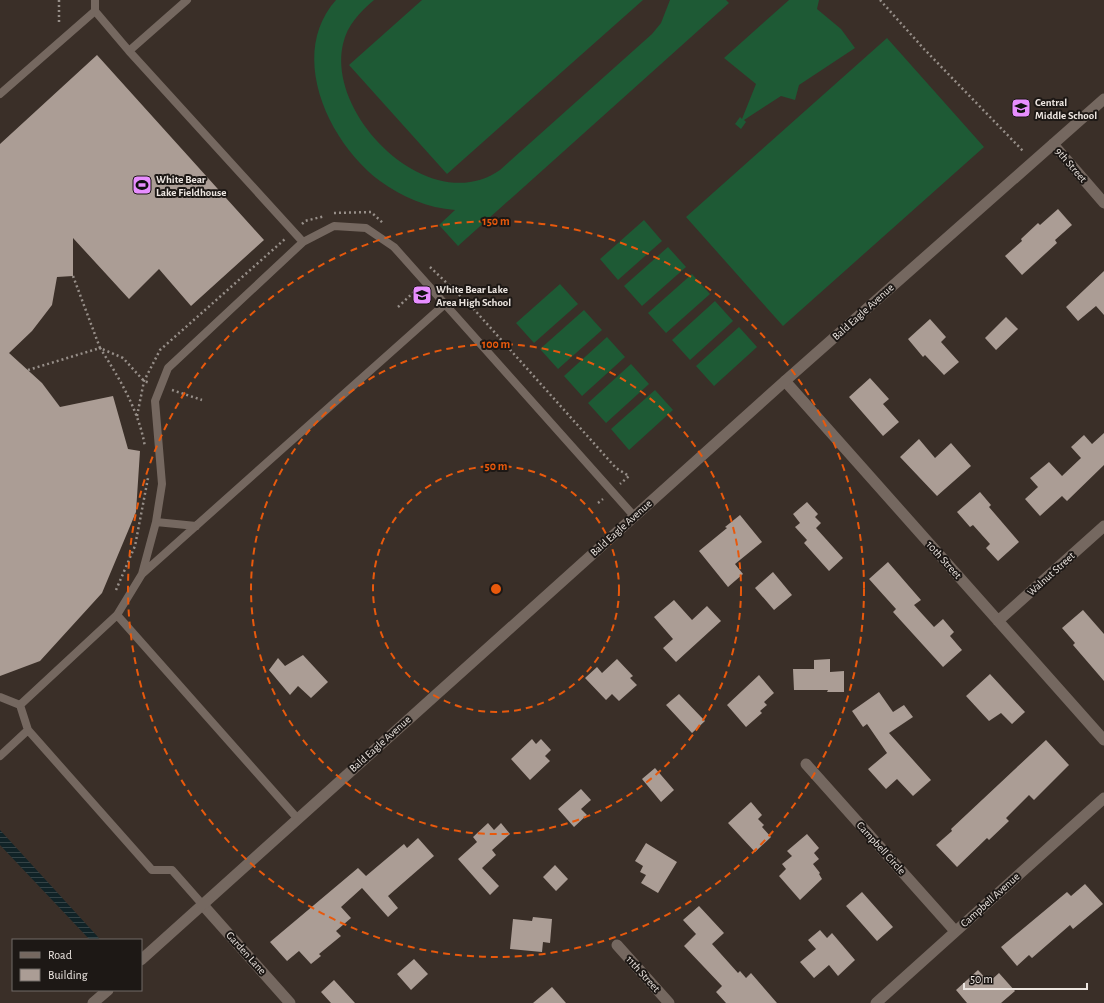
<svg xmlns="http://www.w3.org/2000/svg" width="1104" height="1003" viewBox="0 0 1104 1003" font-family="'Alegreya Sans',sans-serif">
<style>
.grass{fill:#1e5a35}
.water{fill:url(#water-rules)}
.building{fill:#ab9d95}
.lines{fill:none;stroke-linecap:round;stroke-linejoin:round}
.path{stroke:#978f89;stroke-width:2.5;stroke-dasharray:2 3;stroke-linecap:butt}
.service{stroke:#756860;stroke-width:8}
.minor{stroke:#756860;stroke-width:11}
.tertiary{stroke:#756860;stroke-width:11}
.ring{fill:none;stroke:#e8590c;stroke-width:2;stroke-dasharray:7 5}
.labels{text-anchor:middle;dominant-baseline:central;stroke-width:4;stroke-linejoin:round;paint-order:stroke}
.poi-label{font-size:11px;font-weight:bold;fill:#ede6e1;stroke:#1d1815;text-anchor:start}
.street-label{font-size:11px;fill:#ede6e1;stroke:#1d1815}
.centre{fill:#e8590c;stroke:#1d1815;stroke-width:2}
.ring-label{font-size:12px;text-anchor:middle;font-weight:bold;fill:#e8590c;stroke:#1d1815;stroke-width:4;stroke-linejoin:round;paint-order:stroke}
</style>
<defs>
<pattern id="water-rules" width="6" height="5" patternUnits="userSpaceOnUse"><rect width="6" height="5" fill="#112327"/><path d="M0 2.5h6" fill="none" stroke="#344346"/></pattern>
</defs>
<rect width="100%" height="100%" fill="#3a2f28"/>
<path class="grass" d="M 336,0 L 374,0 C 360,12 347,25 343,44 C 326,117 431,219 500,170 L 652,34 L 661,23 L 670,0 L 726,0 L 729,3 L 458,246 L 439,225 L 455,210 C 428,208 402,197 380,181 C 329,143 287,55 336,0 Z
M 422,0 L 643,0 L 447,174 L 349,65 Z
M 789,0 L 819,0 L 817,9 L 841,29 L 855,48 L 799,85 L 795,100 L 781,96 L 744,120 L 746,122 L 741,129 L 735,124 L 740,117 L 742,119 L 756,84 L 724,58 Z
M 887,38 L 984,147 L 783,326 L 686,217 Z
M 644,220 L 662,241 L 618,280 L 600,259 Z
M 668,247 L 686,267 L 642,306 L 624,286 Z
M 692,274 L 710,294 L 666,333 L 648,313 Z
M 560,284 L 578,304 L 534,343 L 516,323 Z
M 715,301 L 733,321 L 690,360 L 672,340 Z
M 584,310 L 602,330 L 558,369 L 540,349 Z
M 739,327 L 757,347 L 714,386 L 696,366 Z
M 607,337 L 625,357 L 582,396 L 564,376 Z
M 631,364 L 649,384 L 606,423 L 588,403 Z
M 655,390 L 673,410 L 629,450 L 611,429 Z"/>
<path class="water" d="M 0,830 L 98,937 L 100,940 L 90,940 L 0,845 Z"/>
<path class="building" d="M 97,55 L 264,240 L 191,306 L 159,269 L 129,299 L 73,238 L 73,276 L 57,277 L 52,305 L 32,331 L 9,353 L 42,383 L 60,407 L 113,396 L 128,449 L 140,451 L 136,512 L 102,593 L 40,661 L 0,676 L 0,144 Z
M 1058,209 L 1072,225 L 1055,240 L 1057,243 L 1022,275 L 1005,256 L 1022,241 L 1021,239 L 1038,223 L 1040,225 Z
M 1104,271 L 1104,315 L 1096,306 L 1078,321 L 1066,307 Z
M 1006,317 L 1018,329 L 996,350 L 985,338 Z
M 930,319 L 946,337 L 941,342 L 959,362 L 944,375 L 925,355 L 923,357 L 908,339 Z
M 870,378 L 889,399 L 883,404 L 899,422 L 883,436 L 849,397 Z
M 1104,433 L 1104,465 L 1067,501 L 1062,496 L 1040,516 L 1025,499 L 1038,487 L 1030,478 L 1049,462 L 1062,476 L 1081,458 L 1071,447 L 1084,435 L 1092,444 Z
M 919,439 L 935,458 L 951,443 L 971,466 L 937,496 L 900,457 Z
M 980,492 L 991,505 L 989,507 L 1019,542 L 998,561 L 986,548 L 990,544 L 973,525 L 970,527 L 957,512 Z
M 807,502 L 818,514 L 815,517 L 821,523 L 816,528 L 843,558 L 829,571 L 804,543 L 807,540 L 795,527 L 800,523 L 793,514 Z
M 740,515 L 762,542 L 735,564 L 743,574 L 728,587 L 699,551 L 727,528 L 725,527 Z
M 888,562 L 921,600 L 914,605 L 934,627 L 943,619 L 954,632 L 950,636 L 962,650 L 943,667 L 893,612 L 896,609 L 869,579 Z
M 773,572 L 792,595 L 774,610 L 755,588 Z
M 674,600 L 692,620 L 707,606 L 721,621 L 676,662 L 663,648 L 673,639 L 654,617 Z
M 1083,610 L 1104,634 L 1104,681 L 1073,645 L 1075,643 L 1062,628 Z
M 303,655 L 328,682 L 311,698 L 298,686 L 290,695 L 269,670 L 278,658 L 285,666 Z
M 617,659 L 633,676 L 630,678 L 637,685 L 619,701 L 612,694 L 606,700 L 585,678 L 597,667 L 602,673 Z
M 830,659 L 830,672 L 844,671 L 844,692 L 827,692 L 828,690 L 794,690 L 793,669 L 814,669 L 814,660 Z
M 990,674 L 1025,712 L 1012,724 L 1001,713 L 989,721 L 966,696 Z
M 759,675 L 774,693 L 764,702 L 767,705 L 760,711 L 762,713 L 746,727 L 727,705 Z
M 879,692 L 893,712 L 904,705 L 913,717 L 889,733 L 931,780 L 913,796 L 897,779 L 886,789 L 868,769 L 887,753 L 867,724 L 863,727 L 852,711 Z
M 679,694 L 705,721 L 692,733 L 666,705 Z
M 532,739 L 536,744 L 541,739 L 551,750 L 545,756 L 550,761 L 530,780 L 511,759 Z
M 1046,740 L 1069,765 L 1034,800 L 1029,795 L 1006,818 L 1009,821 L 989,840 L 987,838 L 957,867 L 936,845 L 952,831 L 951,829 Z
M 655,768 L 674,790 L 661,802 L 642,779 Z
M 581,789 L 591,800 L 581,809 L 587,815 L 574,827 L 558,809 Z
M 751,802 L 762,815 L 758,819 L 764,825 L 762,827 L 771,837 L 755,852 L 728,823 Z
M 488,823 L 494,830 L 501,823 L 510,834 L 492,850 L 496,855 L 482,868 L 499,886 L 490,895 L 458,859 L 477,842 L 473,837 Z
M 807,834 L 819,848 L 814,853 L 819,859 L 813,864 L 820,873 L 819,874 L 822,879 L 800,900 L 779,876 L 786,869 L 782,864 L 792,856 L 787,851 Z
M 418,838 L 434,856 L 388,896 L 398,908 L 388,917 L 362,888 L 341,907 L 351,918 L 336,931 L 341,936 L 319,954 L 321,956 L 311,964 L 299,951 L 287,961 L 270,942 L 358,868 L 366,876 L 404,844 L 407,848 Z
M 646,843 L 677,862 L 658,893 L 641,883 L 646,875 L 640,872 L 643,866 L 635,861 Z
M 555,865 L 568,879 L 556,891 L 543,877 Z
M 1085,884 L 1103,904 L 1073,929 L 1070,925 L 1032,958 L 1029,955 L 1017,966 L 1001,947 L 1067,892 L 1071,896 Z
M 862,892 L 893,927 L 877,941 L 846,906 Z
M 699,906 L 724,933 L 712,944 L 738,973 L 740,971 L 746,978 L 751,973 L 777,1003 L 726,1003 L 716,992 L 722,986 L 684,946 L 696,934 L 683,920 Z
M 533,917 L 552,919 L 550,943 L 543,942 L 542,952 L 510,949 L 513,919 L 532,921 Z
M 820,930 L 827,938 L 832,933 L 855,960 L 838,976 L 829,965 L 814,978 L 800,962 L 816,949 L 808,940 Z
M 414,959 L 428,974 L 411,990 L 397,974 Z
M 978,970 L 989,982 L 999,973 L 1015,991 L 1001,1003 L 967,1003 L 956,990 Z
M 334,980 L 355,1003 L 331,1003 L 321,992 Z
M 552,987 L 566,1003 L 533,1003 Z"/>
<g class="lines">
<path class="path" d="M 59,0 L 59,24
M 880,0 L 924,49 L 1024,152
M 334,213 L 371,212 L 384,224
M 302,224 L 305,221 L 325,216
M 430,267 L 471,306 L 616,468 L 629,476 L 620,484
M 73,276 L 100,348 L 123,358 L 144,381 L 150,383
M 398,307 L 417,289
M 28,370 L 100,348 C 120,379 139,411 145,447
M 172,390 L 202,400
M 137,416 L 144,381 L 160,350 L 285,239
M 598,503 L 603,499
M 116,590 L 135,546 L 148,478"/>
<path class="service" d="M 95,0 L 95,11 L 129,51
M 187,0 L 129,51 L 303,242
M 0,94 L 95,11
M 156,522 L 196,526
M 142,574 L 445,304
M 117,615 L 297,818
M 0,697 L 20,705
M 28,730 L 152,870 L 172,870 L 202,904
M 0,756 L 28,730 L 20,705 L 117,615 L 142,574 L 156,522 L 162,484 L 155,401 L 168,368 L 303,242 L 334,226 L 366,228 L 394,247 L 634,516"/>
<path class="minor" d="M 785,381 L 1104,740
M 998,621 L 1104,526
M 806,764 L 955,931
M 202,904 L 290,1003
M 617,945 L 669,1003
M 876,1003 L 1104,798"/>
<path class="tertiary" d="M 1053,144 L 1104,203
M 141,960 L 785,381 L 1104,99
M 93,1003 L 108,990"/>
</g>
<g class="ring">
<circle cx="496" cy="589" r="123"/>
<circle cx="496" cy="589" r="245"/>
<circle cx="496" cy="589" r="368"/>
</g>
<defs>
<g id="school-square" transform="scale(1)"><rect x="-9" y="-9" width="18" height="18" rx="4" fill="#e88eff" stroke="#1d1815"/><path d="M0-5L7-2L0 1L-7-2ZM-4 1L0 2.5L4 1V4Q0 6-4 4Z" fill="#111"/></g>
<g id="stadium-square" transform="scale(1)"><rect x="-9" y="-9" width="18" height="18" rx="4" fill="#e88eff" stroke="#1d1815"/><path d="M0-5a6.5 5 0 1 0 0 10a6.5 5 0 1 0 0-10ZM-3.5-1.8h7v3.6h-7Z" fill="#111"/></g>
</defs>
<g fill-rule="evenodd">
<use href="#school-square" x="1021" y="108"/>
<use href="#stadium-square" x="142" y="185"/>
<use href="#school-square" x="422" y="295"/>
</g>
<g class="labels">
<g class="poi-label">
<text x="1035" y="102">Central<tspan x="1035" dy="13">Middle School</tspan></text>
<text x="156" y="179">White Bear<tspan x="156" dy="13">Lake Fieldhouse</tspan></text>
<text x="436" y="289">White Bear Lake<tspan x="436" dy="13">Area High School</tspan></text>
</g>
<g class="street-label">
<text transform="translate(1071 165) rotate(49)">9th Street</text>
<text transform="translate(863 312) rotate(-42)">Bald Eagle Avenue</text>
<text transform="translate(621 528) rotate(-42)">Bald Eagle Avenue</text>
<text transform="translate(944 560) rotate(48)">10th Street</text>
<text transform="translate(1051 574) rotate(-42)">Walnut Street</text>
<text transform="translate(380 744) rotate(-42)">Bald Eagle Avenue</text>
<text transform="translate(881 848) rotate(48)">Campbell Circle</text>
<text transform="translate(990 900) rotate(-42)">Campbell Avenue</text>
<text transform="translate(246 953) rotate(48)">Garden Lane</text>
<text transform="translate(643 974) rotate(48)">11th Street</text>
</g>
</g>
<circle cx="496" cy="589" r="6" class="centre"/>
<g class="ring-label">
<text x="496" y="225">150 m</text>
<text x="496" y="348">100 m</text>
<text x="496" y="470">50 m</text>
</g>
<rect x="12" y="939" width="130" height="52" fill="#1d1815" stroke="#706a67"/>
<rect x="20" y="952" width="20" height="6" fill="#756860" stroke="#706a67"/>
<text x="48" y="959" font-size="12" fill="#ede6e1">Road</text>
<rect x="20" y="969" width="20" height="12" fill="#ab9d95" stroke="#706a67"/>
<text x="48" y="979" font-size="12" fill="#ede6e1">Building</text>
<path d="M964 983v6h123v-6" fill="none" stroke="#ede6e1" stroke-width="2"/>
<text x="970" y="983" font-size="12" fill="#ede6e1" stroke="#1d1815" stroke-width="3" paint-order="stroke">50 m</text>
</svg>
